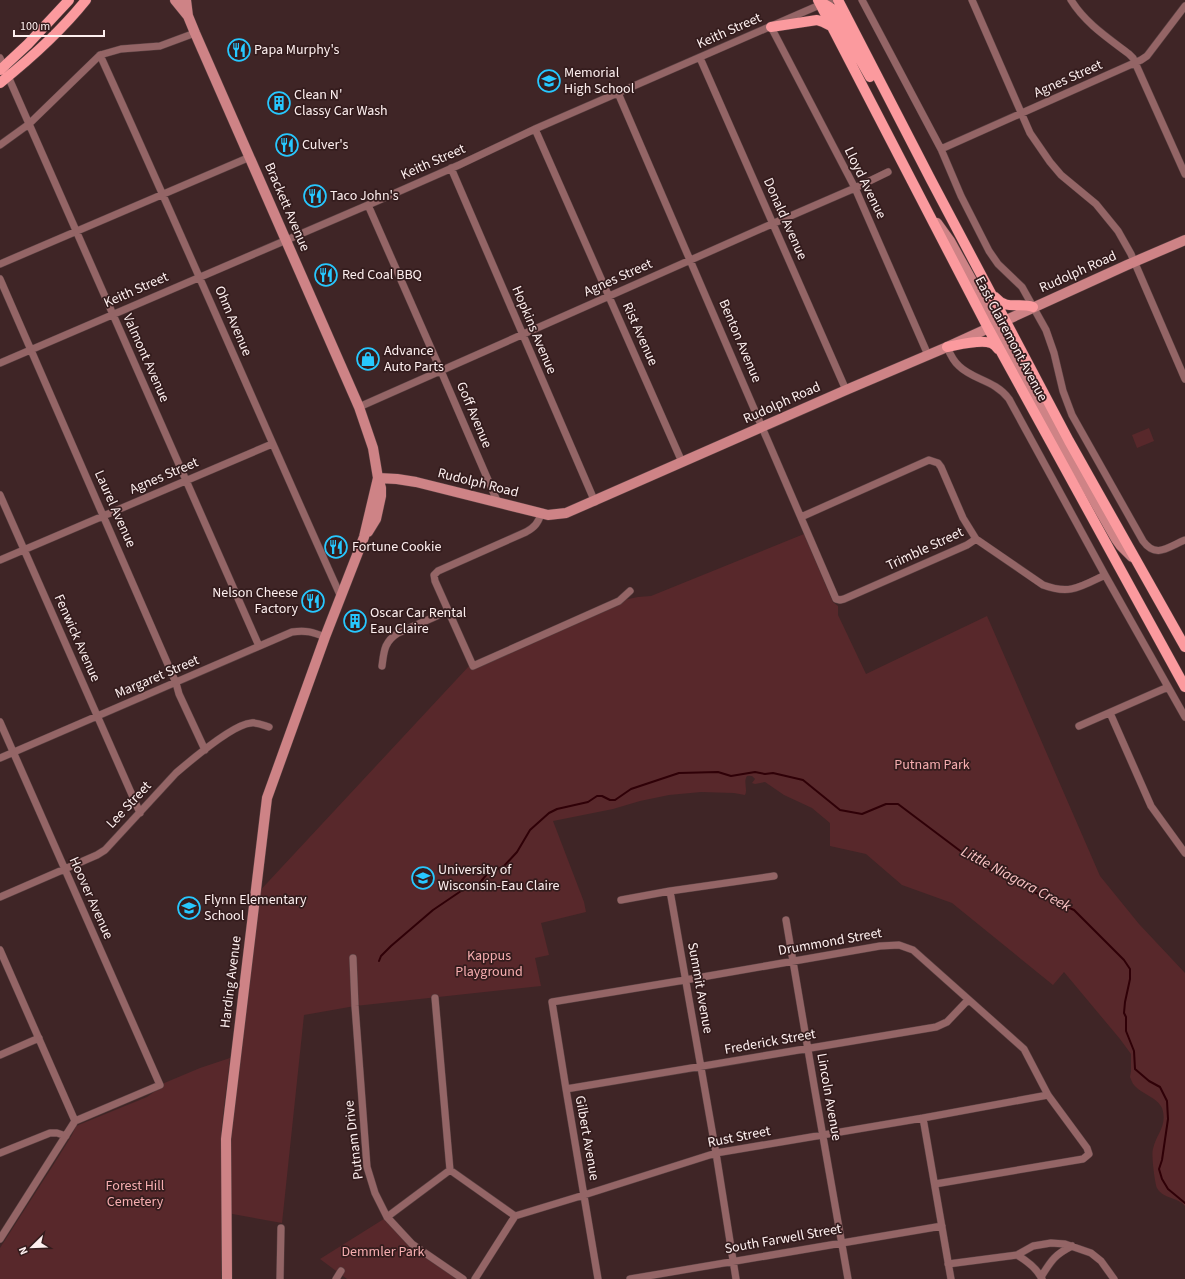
<svg xmlns="http://www.w3.org/2000/svg" width="1185" height="1279" viewBox="0 0 1185 1279" font-family="'Source Sans 3',sans-serif">
<style>
.green{fill:#58282b}
.lines{fill:none;stroke-linecap:round;stroke-linejoin:round}
.stream{stroke:#2f0007;stroke-width:2}
.street-casing{stroke:#5a4142;stroke-width:8}
.secondary-casing{stroke:#5a4142;stroke-width:11}
.primary-casing{stroke:#5a4142;stroke-width:11}
.street{stroke:#946566;stroke-width:7}
.secondary{stroke:#ce8386;stroke-width:10}
.primary{stroke:#fb9a9e;stroke-width:10}
.labels{text-anchor:middle;dominant-baseline:central;stroke-width:3.5;stroke-linejoin:round;paint-order:stroke}
.street-label{font-size:14px;fill:#fdefef;stroke:#341c1d}
.poi-label{font-size:14px;fill:#fdefef;stroke:#341c1d;text-anchor:start}
.park-label{font-size:14px;fill:#f7aeb0;stroke:#341c1d}
.water-label{font-size:15px;font-style:italic;fill:#fbc4c5;stroke:#341c1d}
</style>
<rect width="100%" height="100%" fill="#3f2526"/>
<path class="green" d="M 1149,428 L 1154,441 L 1137,448 L 1132,435 Z
M 804,534 L 833,602 L 838,606 L 838,615 L 866,674 L 987,616 L 1100,876 L 1139,924 L 1185,973 L 1185,1206 C 1178,1197 1163,1199 1157,1188 C 1155,1184 1151,1154 1153,1149 C 1156,1134 1168,1126 1162,1108 C 1157,1097 1141,1094 1134,1085 C 1132,1083 1131,1079 1130,1077 L 1131,1071 L 1131,1054 L 1120,1039 L 1064,972 L 1053,985 L 952,903 L 902,885 L 866,854 L 830,846 L 830,823 L 812,808 L 784,795 L 765,782 L 755,784 L 752,783 L 755,779 C 753,776 751,775 747,776 C 743,782 748,789 745,795 L 734,793 L 701,792 L 669,795 L 640,801 L 613,809 L 553,821 L 584,902 L 586,912 L 541,923 L 549,955 L 535,958 L 541,986 L 355,1006 L 304,1015 L 282,1223 L 227,1213 L 226,1139 L 255,896 L 470,665 L 619,601 L 638,597 L 651,596 Z
M 230,1058 L 221,1132 L 221,1279 L 0,1279 L 0,1248 L 52,1167 L 72,1135 L 76,1126 L 147,1097 L 158,1089 L 162,1084 L 200,1068 Z
M 387,1217 L 412,1244 L 463,1279 L 347,1279 L 320,1259 Z"/>
<g class="lines">
<path class="stream" d="M 379,961 L 381,956 L 391,946 L 433,910 L 461,891 L 478,885 L 487,874 L 504,866 L 517,852 L 530,830 L 549,813 L 557,809 L 588,802 L 597,796 L 602,796 L 610,800 L 615,800 L 631,789 L 679,773 L 718,772 L 731,776 L 755,772 L 765,774 L 773,773 L 803,780 L 840,810 L 862,814 L 886,804 L 898,804 L 971,859 L 1034,892 L 1074,910 L 1124,960 L 1130,969 L 1130,979 L 1125,1002 L 1124,1013 L 1126,1017 L 1126,1031 L 1134,1051 L 1135,1069 L 1149,1081 L 1160,1087 L 1167,1101 L 1168,1119 L 1162,1160 L 1159,1169 L 1162,1179 L 1168,1189 L 1185,1203"/>
<g class="street-casing">
<path id="street" d="M 862,0 L 941,149 L 961,196 L 989,251 L 998,264 L 1022,287 L 1046,330 L 1054,353 L 1063,391 L 1072,415 L 1143,541 C 1156,559 1168,547 1185,540
M 972,0 L 1030,133 L 1050,162 L 1061,175 L 1096,204 L 1118,231 L 1131,254 L 1185,379
M 1071,0 C 1085,23 1108,38 1129,54 L 1133,58 L 1185,174
M 771,27 L 855,188 L 928,355
M 100,55 C 182,235 260,417 341,597
M 0,58 L 259,646
M 700,58 L 846,390
M 618,93 L 836,599 L 840,600 L 844,599 L 967,545 L 976,539 L 1043,585 C 1070,595 1080,587 1105,575
M 535,129 L 682,462
M 0,145 L 29,124 L 100,55 L 121,49 L 160,46 L 195,33
M 941,149 L 1141,60 L 1147,56 L 1185,6
M 451,168 L 595,502
M 368,205 L 441,371 L 498,503
M 0,264 L 250,157
M 0,279 L 176,683 L 179,694 L 205,750
M 947,347 C 950,354 953,361 959,366 C 973,380 995,380 1009,399 L 1105,575 L 1185,717
M 0,363 L 368,205 L 459,165 L 535,129 L 831,0
M 359,407 L 765,227 L 855,188 L 888,172
M 0,495 L 140,813
M 541,514 C 538,523 535,527 526,532 L 438,571 L 434,575 L 435,581 L 473,666 L 619,601 L 630,591
M 801,517 L 929,460 L 938,463 L 941,467 L 963,518 L 976,539
M 0,560 L 272,444
M 382,666 C 384,651 384,642 398,633 L 448,611
M 1110,713 L 1151,806 L 1185,853
M 0,722 L 160,1085 L 75,1121
M 1079,726 L 1168,687
M 0,758 L 292,632 C 306,630 313,632 325,637
M 670,891 L 716,1153 L 736,1279
M 0,897 L 97,855 L 105,850 L 176,773 C 190,761 234,724 251,723 C 257,722 263,725 269,727
M 621,900 L 670,891 L 774,876
M 786,920 L 815,1091 L 848,1279
M 0,950 L 75,1121
M 353,958 L 355,1006 L 367,1167 L 375,1193 L 387,1217 L 412,1244 L 463,1279
M 435,998 L 450,1170 L 515,1216
M 0,1055 L 39,1038
M 566,1089 L 936,1027 L 947,1022 L 968,1000
M 923,1118 L 951,1279
M 0,1153 L 50,1133 L 57,1133 L 66,1136
M 387,1217 L 450,1170
M 0,1239 L 75,1121
M 1017,1255 C 1027,1261 1037,1268 1042,1279
M 948,1264 L 1017,1255 L 1033,1246 L 1051,1243 L 1065,1244 L 1091,1253 L 1101,1261 L 1114,1279
M 1041,1277 C 1051,1261 1054,1255 1072,1246
M 280,1279 L 281,1228
M 336,1279 L 341,1271
M 475,1279 L 515,1216 L 584,1195 L 716,1153 L 923,1118 L 1048,1095
M 598,1279 L 566,1089 L 552,1002 L 685,980 L 880,946 L 899,945 L 913,950 L 1024,1049 L 1048,1095 L 1087,1148 L 1089,1154 L 1083,1159 L 935,1184
M 630,1279 L 942,1226"/>
</g>
<g class="secondary-casing">
<path id="secondary" d="M 175,0 L 188,16 L 195,33 L 359,407 L 373,448 L 378,478 L 381,488 L 381,496 L 376,519 L 368,532
M 186,0 L 188,16
M 937,223 L 950,241 L 992,317 L 995,319 L 1004,321
M 988,328 L 997,330 L 1002,336 L 1028,385 L 1116,539 L 1121,546 L 1132,557
M 378,478 L 397,479 L 416,482 L 548,515 L 566,513 L 846,390 L 947,347 L 1127,265 L 1185,240
M 227,1279 L 226,1139 L 267,798 L 325,637 L 364,537 L 378,478"/>
</g>
<g class="primary-casing">
<path id="primary" d="M 818,0 L 988,328 L 1185,687
M 838,0 L 931,180 L 1069,441 L 1185,647
M 821,4 L 826,5 L 831,8 L 870,77
M 771,27 L 817,20 L 823,22 L 833,27
M 0,70 L 28,44 L 69,0
M 0,83 C 30,59 62,30 86,0
M 995,297 C 1007,311 1018,302 1033,307
M 947,347 C 958,345 980,339 991,343 C 994,344 996,346 998,349"/>
</g>
<use href="#street" class="street"/>
<use href="#secondary" class="secondary"/>
<use href="#primary" class="primary"/>
</g>
<defs>
<g id="restaurant-ring" transform="scale(1.15)"><circle r="9.5" fill="#341c1d" stroke="#27c8ff" stroke-width="1.5"/><path d="M-5-6h1v4h1v-4h1v4h1v-4h1v5L-1.5 .5V6h-2V.5L-5-1ZM5-6V6H3V1.5H1.5Q1.5-4 5-6Z" fill="#27c8ff"/></g>
<g id="school-ring" transform="scale(1.15)"><circle r="9.5" fill="#341c1d" stroke="#27c8ff" stroke-width="1.5"/><path d="M0-5L7-2L0 1L-7-2ZM-4 1L0 2.5L4 1V4Q0 6-4 4Z" fill="#27c8ff"/></g>
<g id="building-ring" transform="scale(1.15)"><circle r="9.5" fill="#341c1d" stroke="#27c8ff" stroke-width="1.5"/><path d="M-4-6H4V6H1V3H-1V6H-4ZM-2.5-4.3h1.7v1.8h-1.7ZM.8-4.3h1.7v1.8H.8ZM-2.5-1h1.7V.8h-1.7ZM.8-1h1.7V.8H.8Z" fill="#27c8ff"/></g>
<g id="shop-ring" transform="scale(1.15)"><circle r="9.5" fill="#341c1d" stroke="#27c8ff" stroke-width="1.5"/><path d="M-5-2.5h2.3a2.7 3.5 0 0 1 5.4 0H5L5.5 6h-11ZM-1.5-2.5h3a1.5 2.3 0 0 0-3 0Z" fill="#27c8ff"/></g>
<g id="university-ring" transform="scale(1.15)"><circle r="9.5" fill="#341c1d" stroke="#27c8ff" stroke-width="1.5"/><path d="M0-5L7-2L0 1L-7-2ZM-4 1L0 2.5L4 1V4Q0 6-4 4Z" fill="#27c8ff"/></g>
</defs>
<g fill-rule="evenodd">
<use href="#restaurant-ring" x="239" y="50"/>
<use href="#school-ring" x="549" y="81"/>
<use href="#building-ring" x="279" y="103"/>
<use href="#restaurant-ring" x="287" y="145"/>
<use href="#restaurant-ring" x="315" y="196"/>
<use href="#restaurant-ring" x="326" y="275"/>
<use href="#shop-ring" x="368" y="359"/>
<use href="#restaurant-ring" x="336" y="547"/>
<use href="#restaurant-ring" x="313" y="601"/>
<use href="#building-ring" x="355" y="621"/>
<use href="#university-ring" x="423" y="878"/>
<use href="#school-ring" x="189" y="908"/>
</g>
<g class="labels">
<g class="street-label">
<text transform="translate(729 31) rotate(-24)">Keith Street</text>
<text transform="translate(1068 79) rotate(-24)">Agnes Street</text>
<text transform="translate(433 162) rotate(-24)">Keith Street</text>
<text transform="translate(865 183) rotate(64)">Lloyd Avenue</text>
<text transform="translate(287 207) rotate(67)">Brackett Avenue</text>
<text transform="translate(785 219) rotate(66)">Donald Avenue</text>
<text transform="translate(1078 272) rotate(-24)">Rudolph Road</text>
<text transform="translate(618 278) rotate(-24)">Agnes Street</text>
<text transform="translate(136 290) rotate(-24)">Keith Street</text>
<text transform="translate(233 321) rotate(67)">Ohm Avenue</text>
<text transform="translate(534 330) rotate(67)">Hopkins Avenue</text>
<text transform="translate(640 334) rotate(66)">Rist Avenue</text>
<text transform="translate(1011 339) rotate(62)">East Clairemont Avenue</text>
<text transform="translate(740 341) rotate(67)">Benton Avenue</text>
<text transform="translate(146 358) rotate(66)">Valmont Avenue</text>
<text transform="translate(782 403) rotate(-24)">Rudolph Road</text>
<text transform="translate(474 415) rotate(67)">Goff Avenue</text>
<text transform="translate(164 476) rotate(-23)">Agnes Street</text>
<text transform="translate(478 483) rotate(14)">Rudolph Road</text>
<text transform="translate(115 509) rotate(66)">Laurel Avenue</text>
<text transform="translate(925 549) rotate(-25)">Trimble Street</text>
<text transform="translate(77 638) rotate(66)">Fenwick Avenue</text>
<text transform="translate(157 677) rotate(-23)">Margaret Street</text>
<text transform="translate(129 805) rotate(-47)">Lee Street</text>
<text transform="translate(91 898) rotate(66)">Hoover Avenue</text>
<text transform="translate(830 942) rotate(-10)">Drummond Street</text>
<text transform="translate(231 982) rotate(-83)">Harding Avenue</text>
<text transform="translate(700 988) rotate(80)">Summit Avenue</text>
<text transform="translate(770 1042) rotate(-10)">Frederick Street</text>
<text transform="translate(829 1097) rotate(80)">Lincoln Avenue</text>
<text transform="translate(739 1137) rotate(-11)">Rust Street</text>
<text transform="translate(587 1138) rotate(80)">Gilbert Avenue</text>
<text transform="translate(354 1140) rotate(-97)">Putnam Drive</text>
<text transform="translate(783 1239) rotate(-10)">South Farwell Street</text>
</g>
<g class="poi-label">
<text x="254" y="50">Papa Murphy's</text>
<text x="564" y="73">Memorial<tspan x="564" dy="16">High School</tspan></text>
<text x="294" y="95">Clean N'<tspan x="294" dy="16">Classy Car Wash</tspan></text>
<text x="302" y="145">Culver's</text>
<text x="330" y="196">Taco John's</text>
<text x="342" y="275">Red Coal BBQ</text>
<text x="384" y="351">Advance<tspan x="384" dy="16">Auto Parts</tspan></text>
<text x="352" y="547">Fortune Cookie</text>
<text x="298" y="593" text-anchor="end">Nelson Cheese<tspan x="298" dy="16">Factory</tspan></text>
<text x="370" y="613">Oscar Car Rental<tspan x="370" dy="16">Eau Claire</tspan></text>
<text x="438" y="870">University of<tspan x="438" dy="16">Wisconsin-Eau Claire</tspan></text>
<text x="204" y="900">Flynn Elementary<tspan x="204" dy="16">School</tspan></text>
</g>
<g class="park-label">
<text x="932" y="765">Putnam Park</text>
<text x="489" y="956">Kappus<tspan x="489" dy="16">Playground</tspan></text>
<text x="135" y="1186">Forest Hill<tspan x="135" dy="16">Cemetery</tspan></text>
<text x="383" y="1252">Demmler Park</text>
</g>
<g class="water-label">
<text transform="translate(1016 879) rotate(28)">Little Niagara Creek</text>
</g>
</g>
<g transform="translate(32 1247) rotate(247)" stroke="#341c1d" stroke-width="3" paint-order="stroke">
<path d="M0-3L7 15L0 10L-7 15Z" fill="#fdefef"/>
<text y="-6" font-size="11" font-weight="bold" text-anchor="middle" fill="#fdefef">N</text>
</g>
<path d="M14 30v6h90v-6" fill="none" stroke="#fdefef" stroke-width="2"/>
<text x="20" y="30" font-size="12" fill="#fdefef" stroke="#341c1d" stroke-width="3" paint-order="stroke">100 m</text>
</svg>
